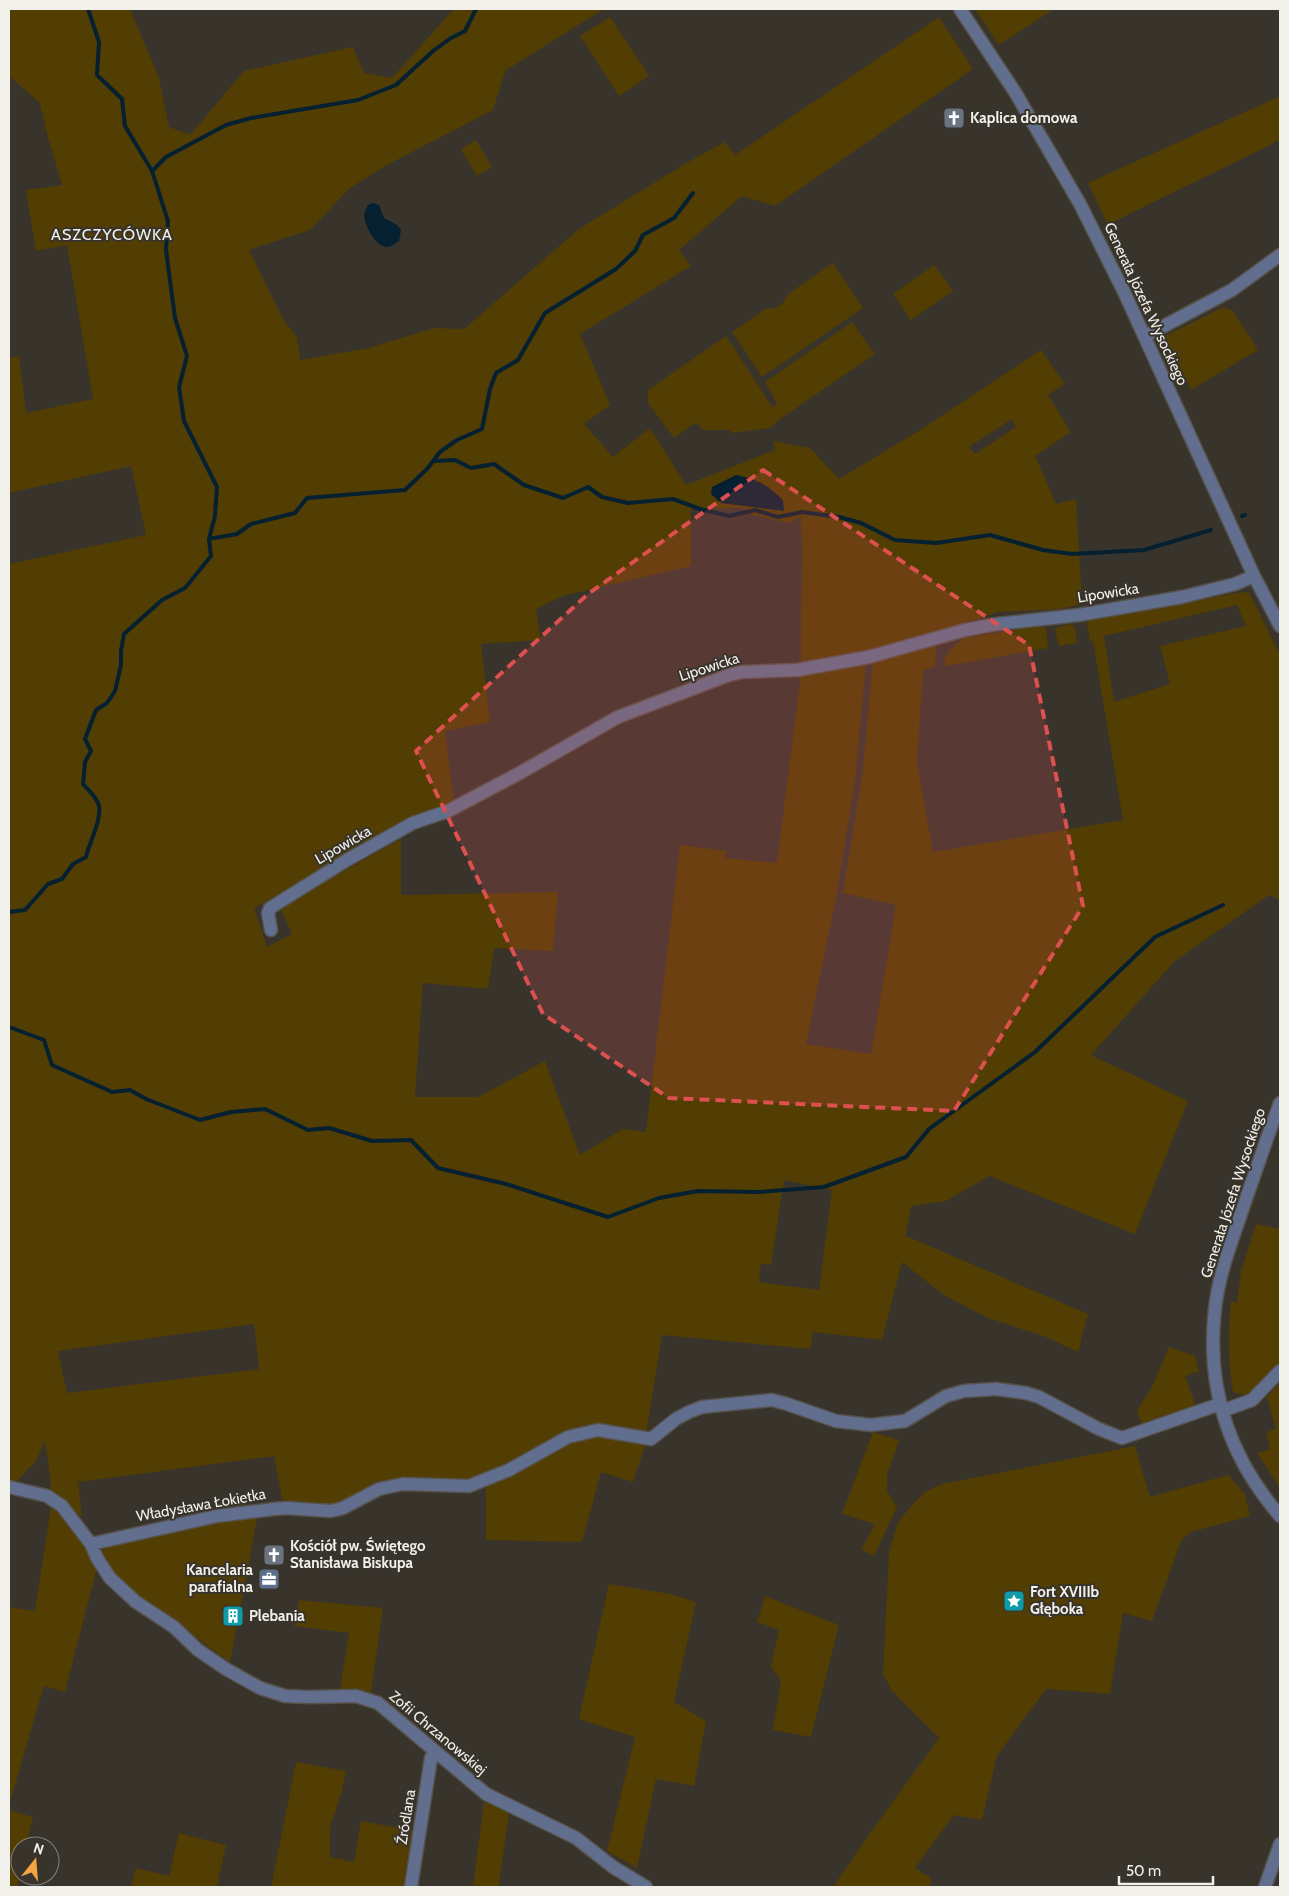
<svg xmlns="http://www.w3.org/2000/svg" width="1289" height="1896" viewBox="0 0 1289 1896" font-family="Cabin,sans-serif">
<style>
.green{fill:#523d02;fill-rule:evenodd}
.water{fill:#042031}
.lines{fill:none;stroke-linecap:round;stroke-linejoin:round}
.stream{stroke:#042031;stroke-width:4}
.minor-casing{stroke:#56524b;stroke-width:15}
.minor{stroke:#626e8d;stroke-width:12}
.marked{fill:#dc504f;fill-opacity:0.2;stroke:#dc504f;stroke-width:4;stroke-dasharray:10 6;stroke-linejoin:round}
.labels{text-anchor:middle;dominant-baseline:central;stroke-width:4;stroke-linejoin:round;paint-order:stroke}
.poi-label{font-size:15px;font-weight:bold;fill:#f2f0eb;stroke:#38342c;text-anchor:start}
.street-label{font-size:15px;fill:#f2f0eb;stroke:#38342c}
.neighbourhood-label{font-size:16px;letter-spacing:1px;fill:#f2f0eb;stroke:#38342c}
</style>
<rect width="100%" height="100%" fill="#38342c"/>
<path class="green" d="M 9,9 L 130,9 L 159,78 L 169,127 L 190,135 L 244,71 L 353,47 L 364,73 L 392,78 L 454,9 L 604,9 L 505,71 L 493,110 L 387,165 L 350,188 L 310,230 L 249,250 L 283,319 L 297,337 L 300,360 L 369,348 L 434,328 L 464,329 L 579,229 L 688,162 L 725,142 L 735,155 L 939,17 L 973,69 L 775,206 L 742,196 L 679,250 L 691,266 L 580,334 L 610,405 L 584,424 L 613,457 L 650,428 L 686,485 L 775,450 L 773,441 L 810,448 L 839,479 L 920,430 L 1041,350 L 1065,384 L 1048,395 L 1071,432 L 1035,456 L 1056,504 L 1076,499 L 1082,604 L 1060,609 L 998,612 L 928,636 L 868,653 L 801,665 L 802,546 L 801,516 L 790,523 L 753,515 L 741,508 L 691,509 L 691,566 L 562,596 L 536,609 L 541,640 L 481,644 L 490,722 L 445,731 L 454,804 L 336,862 L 254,908 L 267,947 L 292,934 L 280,907 L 401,839 L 401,895 L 558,892 L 553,951 L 494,948 L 488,989 L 423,983 L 415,1097 L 478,1097 L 545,1061 L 580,1155 L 623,1129 L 646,1132 L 680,845 L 726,851 L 725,858 L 777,863 L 801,674 L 866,663 L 855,780 L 837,893 L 806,1044 L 871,1054 L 896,905 L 843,893 L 863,770 L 873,662 L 936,644 L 935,667 L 923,670 L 917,763 L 933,852 L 1123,820 L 1093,641 L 1090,641 L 1087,623 L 1093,618 L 1238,593 L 1246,592 L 1250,594 L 1280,655 L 1280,900 L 1269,895 L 1175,961 L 1091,1055 L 1188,1101 L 1135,1234 L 989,1176 L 946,1201 L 911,1206 L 906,1236 L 1088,1314 L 1078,1352 L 1046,1337 L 988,1318 L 944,1295 L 902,1262 L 882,1340 L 813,1332 L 810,1349 L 662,1335 L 646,1435 L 595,1423 L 569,1430 L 538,1448 L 490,1472 L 459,1482 L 377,1481 L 337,1506 L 283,1503 L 274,1456 L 78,1482 L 82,1517 L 51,1494 L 50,1476 L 45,1440 L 36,1461 L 13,1485 L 9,1484 L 9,564 L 146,535 L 131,466 L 9,493 L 9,358 L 19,356 L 26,413 L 93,399 L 67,245 L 36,251 L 26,190 L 62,185 L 46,130 L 40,103 L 9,76 ZM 1012,419 L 1016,427 L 975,454 L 969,447 ZM 1237,605 L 1246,626 L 1160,646 L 1170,684 L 1114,702 L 1104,636 ZM 784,1180 L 832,1190 L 819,1290 L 759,1282 L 761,1264 L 771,1265 ZM 254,1324 L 259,1369 L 67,1393 L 58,1351 Z
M 975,9 L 1054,9 L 999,45 Z
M 610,17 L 649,76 L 619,96 L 580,36 Z
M 1280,96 L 1280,140 L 1113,222 L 1107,223 L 1088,183 Z
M 476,140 L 492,167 L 477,176 L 461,149 Z
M 833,263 L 863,308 L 762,377 L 732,332 L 767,308 L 773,309 L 782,304 L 788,294 Z
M 934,265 L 953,291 L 911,320 L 893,294 Z
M 1224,307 L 1233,311 L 1258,350 L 1191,390 L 1165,336 Z
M 852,322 L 875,354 L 780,419 L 770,428 L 731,433 L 730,430 L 704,430 L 695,423 L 674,438 L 648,403 L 648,390 L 726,336 L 773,408 L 777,404 L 765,382 Z
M 1071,624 L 1075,627 L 1077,643 L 1059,646 L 1055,630 L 1058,627 Z
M 1038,626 L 1046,628 L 1048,648 L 945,666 L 945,658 L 950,650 L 964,638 Z
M 1256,1224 L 1280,1229 L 1280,1362 L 1248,1396 L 1233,1392 C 1228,1358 1228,1335 1231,1301 L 1237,1303 L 1241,1271 Z
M 1169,1347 L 1195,1356 L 1199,1371 L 1185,1376 L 1195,1403 L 1194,1406 L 1141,1423 L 1137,1410 L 1151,1389 Z
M 1280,1383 L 1280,1488 L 1257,1453 L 1270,1449 L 1266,1432 L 1276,1429 L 1267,1397 Z
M 873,1432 L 899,1440 L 887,1475 L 887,1491 L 897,1507 L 874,1556 L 861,1550 L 875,1524 L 842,1514 Z
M 590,1435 L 609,1436 L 645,1446 L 633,1482 L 601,1472 L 582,1542 L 486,1540 L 486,1486 L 574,1441 Z
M 1135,1446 L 1150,1497 L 1228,1475 L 1245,1494 L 1250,1516 L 1191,1532 L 1181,1541 L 1152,1621 L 1123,1613 L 1110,1694 L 1046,1689 L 997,1756 L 982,1820 L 954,1815 L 915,1868 L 931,1878 L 930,1887 L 833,1887 L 868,1836 L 939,1738 L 892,1691 L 883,1674 L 889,1552 L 898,1522 L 911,1506 L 925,1492 L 942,1484 Z
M 51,1507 C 73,1522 84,1545 97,1568 L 65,1692 L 44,1686 L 9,1805 L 9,1607 L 35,1611 Z
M 258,1514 L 230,1662 L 128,1589 L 110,1568 L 102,1551 L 109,1543 Z
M 609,1584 L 670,1594 L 696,1602 L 674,1702 L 706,1721 L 694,1786 L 656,1779 L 637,1868 L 607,1851 L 635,1737 L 579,1719 Z
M 765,1596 L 839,1625 L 811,1737 L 773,1730 L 781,1681 L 771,1666 L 779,1630 L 757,1622 Z
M 299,1600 L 383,1608 L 371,1693 L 359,1689 L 340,1689 L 349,1633 L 294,1626 Z
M 296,1762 L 346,1771 L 342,1791 L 330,1827 L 330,1857 L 354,1862 L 361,1821 L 416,1831 L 407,1887 L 271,1887 Z
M 484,1802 L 509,1812 L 499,1886 L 473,1887 Z
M 9,1810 L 33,1817 L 26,1846 L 20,1846 L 20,1874 L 17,1887 L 9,1887 Z
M 179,1833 L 226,1845 L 217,1887 L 131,1887 L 136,1868 L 169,1876 Z"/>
<path class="water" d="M 373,203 L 379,205 L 384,218 L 397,225 L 401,230 L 399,241 C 396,243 391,247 387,247 C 375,247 364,224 364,214 L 368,205 Z
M 736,475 C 759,480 766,484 783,500 L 784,511 L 721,503 L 711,494 L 712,487 Z"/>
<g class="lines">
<path class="stream" d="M 152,171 L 166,157 L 226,125 L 251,118 L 358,100 L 396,85 L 433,51 L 451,38 L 465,31 L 476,9
M 434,461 L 455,460 L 471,468 L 494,464 L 524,485 L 563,498 L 588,487 L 602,497 L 628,503 L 673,499 L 700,509 L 729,516 L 755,510 L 778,517 L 802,512 L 839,517 L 861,523 L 895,540 L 936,543 L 990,535 L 1043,550 L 1072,554 L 1144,550 L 1211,530
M 1242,516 L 1245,515
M 209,539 L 237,534 L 251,524 L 295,513 L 307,498 L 405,490 L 427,469 L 440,452 L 457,440 L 482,429 L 490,389 L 496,373 L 518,360 L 545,313 L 616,269 L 635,251 L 643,235 L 674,218 L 693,193
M 9,912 L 25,910 L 48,884 L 62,879 L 73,864 L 86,857 C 89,843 104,815 98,803 C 95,796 88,790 83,784 L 85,762 L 91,751 L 85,739 L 96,710 L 107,703 L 115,691 L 121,665 L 121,651 L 124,634 L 162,600 L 185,588 L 211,556 L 209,539 L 215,516 L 217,487 L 184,421 L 179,387 L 187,356 L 175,318 L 166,250 L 168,221 L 152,171 L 125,126 L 122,99 L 97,75 L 99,42 L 88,9
M 9,1027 L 44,1040 L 52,1065 L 112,1092 L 130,1090 L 146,1099 L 200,1120 L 231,1112 L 265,1109 L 308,1130 L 329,1128 L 372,1141 L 411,1140 L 438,1168 L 506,1184 L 608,1217 L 659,1198 L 698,1191 L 759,1192 L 824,1187 L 906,1157 L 929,1129 L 1035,1052 L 1155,937 L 1223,905"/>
<g class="minor-casing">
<path id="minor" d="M 960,9 L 1015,92 L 1080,204 L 1124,292 L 1254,576 L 1280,626
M 1145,336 L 1232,290 L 1280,255
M 271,930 L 268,913 L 270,908 L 347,860 L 413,823 L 448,811 L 518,774 L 618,717 L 729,675 L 742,672 L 797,670 L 869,657 L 965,630 L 997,624 L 1079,615 L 1182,597 L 1235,584 L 1254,576
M 1280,1103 C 1268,1134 1258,1165 1247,1196 C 1235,1233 1219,1271 1215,1309 C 1206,1387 1229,1457 1280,1516
M 1222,1411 L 1252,1400 L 1280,1371
M 9,1487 L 47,1496 L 62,1506 L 91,1544 L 97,1558 L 110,1578 L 136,1602 L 174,1627 L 198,1650 L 226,1669 L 260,1688 L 285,1696 L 309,1697 L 356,1696 L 378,1703 L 486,1794 L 576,1838 L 613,1867 L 646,1887
M 91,1544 L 217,1516 L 274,1509 L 286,1508 L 331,1511 L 343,1508 L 379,1489 L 403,1484 L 469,1486 L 509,1470 L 568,1437 L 598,1430 L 651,1439 L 676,1419 L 689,1412 L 702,1407 L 772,1400 L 787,1404 L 836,1421 L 871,1425 L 905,1421 L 946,1396 L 964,1391 L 996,1389 L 1026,1393 L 1039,1397 L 1099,1429 L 1122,1438 L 1220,1404
M 411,1887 L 431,1758 L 435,1752
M 1265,1887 L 1280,1844"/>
</g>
<use href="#minor" class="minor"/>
</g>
<path class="marked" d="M 763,470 L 1029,645 L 1083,906 L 954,1111 L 669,1098 L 543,1014 L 416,751 L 588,594 Z"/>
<defs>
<g id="church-square" transform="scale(1.125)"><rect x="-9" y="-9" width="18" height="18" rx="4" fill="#6b7280" stroke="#38342c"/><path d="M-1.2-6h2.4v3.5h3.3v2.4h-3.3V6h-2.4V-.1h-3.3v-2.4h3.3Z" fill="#fff"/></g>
<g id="office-square" transform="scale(1.125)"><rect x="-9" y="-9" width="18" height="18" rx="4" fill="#5c6f8a" stroke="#38342c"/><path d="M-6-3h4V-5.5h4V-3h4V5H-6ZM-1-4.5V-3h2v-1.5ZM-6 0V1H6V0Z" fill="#fff"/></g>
<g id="sight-square" transform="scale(1.125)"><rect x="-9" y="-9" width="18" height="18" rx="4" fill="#0f9aa8" stroke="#38342c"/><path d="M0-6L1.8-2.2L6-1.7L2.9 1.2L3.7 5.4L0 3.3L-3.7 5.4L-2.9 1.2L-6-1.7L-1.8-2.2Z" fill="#fff"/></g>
<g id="building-square" transform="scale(1.125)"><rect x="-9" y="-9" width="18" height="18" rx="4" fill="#0f9aa8" stroke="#38342c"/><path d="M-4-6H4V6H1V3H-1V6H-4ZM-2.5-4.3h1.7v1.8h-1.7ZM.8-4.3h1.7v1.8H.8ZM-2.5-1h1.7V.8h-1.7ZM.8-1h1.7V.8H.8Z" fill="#fff"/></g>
</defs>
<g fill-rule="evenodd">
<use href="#church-square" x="954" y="118"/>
<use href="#church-square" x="274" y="1555"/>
<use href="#office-square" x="269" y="1579"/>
<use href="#sight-square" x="1014" y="1601"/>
<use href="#building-square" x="233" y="1616"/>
</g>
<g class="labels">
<g class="poi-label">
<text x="970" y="118">Kaplica domowa</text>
<text x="290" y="1546">Kościół pw. Świętego<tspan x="290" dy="17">Stanisława Biskupa</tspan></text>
<text x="253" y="1570" text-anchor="end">Kancelaria<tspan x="253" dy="17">parafialna</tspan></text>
<text x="1030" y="1592">Fort XVIIIb<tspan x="1030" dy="17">Głęboka</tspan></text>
<text x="249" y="1616">Plebania</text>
</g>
<g class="street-label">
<text transform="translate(1146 304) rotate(65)">Generała Józefa Wysockiego</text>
<text transform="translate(1108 593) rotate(-9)">Lipowicka</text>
<text transform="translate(709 667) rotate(-18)">Lipowicka</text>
<text transform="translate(343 845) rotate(-30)">Lipowicka</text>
<text transform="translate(1233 1193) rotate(-72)">Generała Józefa Wysockiego</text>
<text transform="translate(201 1505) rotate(-10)">Władysława Łokietka</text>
<text transform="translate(438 1733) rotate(40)">Zofii Chrzanowskiej</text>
<text transform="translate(406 1817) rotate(-81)">Źródlana</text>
</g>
<g class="neighbourhood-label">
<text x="112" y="234">ASZCZYCÓWKA</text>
</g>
</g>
<rect width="1289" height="1896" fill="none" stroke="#f2f0eb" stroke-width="20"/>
<g transform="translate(35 1861) rotate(17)"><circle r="24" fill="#38342c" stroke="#827f78"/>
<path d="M0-4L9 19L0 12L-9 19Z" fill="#f2a541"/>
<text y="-8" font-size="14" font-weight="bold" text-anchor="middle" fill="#f2f0eb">N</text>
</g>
<path d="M1119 1876v8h94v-8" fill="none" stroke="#f2f0eb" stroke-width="2.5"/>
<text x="1126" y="1876" font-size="15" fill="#f2f0eb" stroke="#38342c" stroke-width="4" paint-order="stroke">50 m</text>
</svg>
